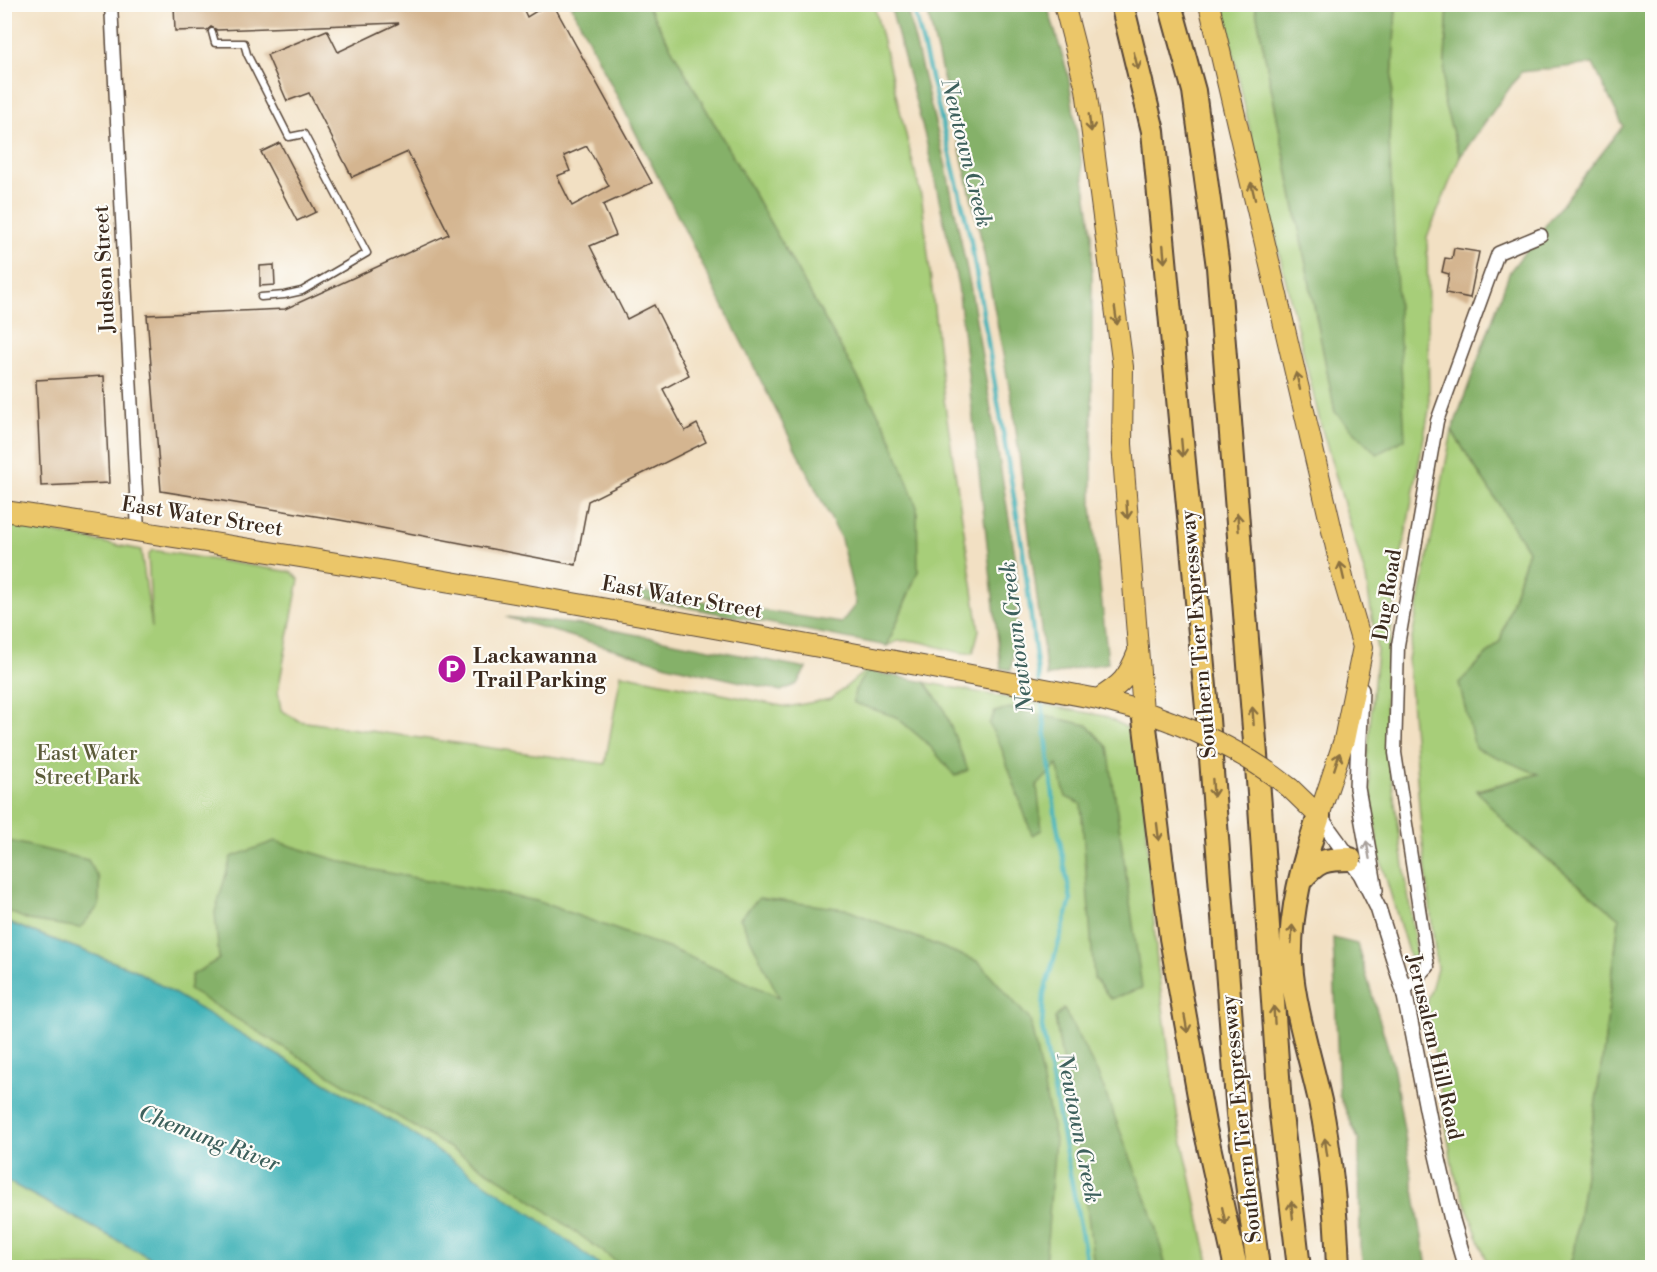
<svg xmlns="http://www.w3.org/2000/svg" width="1657" height="1272" viewBox="0 0 1657 1272" font-family="'Libre Bodoni',serif">
<style>
.green{fill:#a7ce79;stroke:#717c4c;stroke-width:1.5}
.forest{fill:#85b169;stroke:#606e44;stroke-width:1.5}
.water{fill:#41b2b8;stroke:#3e6e6b;stroke-width:1.5}
.lines{fill:none;stroke-linecap:round;stroke-linejoin:round}
.stream{stroke:#41b2b8;stroke-width:4.5}
.building{fill:#d4b590;fill-rule:evenodd}
.service-casing{stroke:#564537;stroke-width:9}
.minor-casing{stroke:#564537;stroke-width:15}
.tertiary-casing{stroke:#564537;stroke-width:18}
.primary-casing{stroke:#564537;stroke-width:22}
.motorway-casing{stroke:#564537;stroke-width:26}
.service{stroke:#fff;stroke-width:6}
.minor{stroke:#fff;stroke-width:12}
.tertiary{stroke:#fff;stroke-width:15}
.primary{stroke:#ebc669;stroke-width:20}
.motorway{stroke:#ebc669;stroke-width:22}
.primary-bridge-casing{stroke:#564537;stroke-width:22;stroke-linecap:butt}
.primary-bridge{stroke:#ebc669;stroke-width:20}
.oneway{stroke:#8a7040}
.oneway2{stroke:#a79f9a}
.labels{text-anchor:middle;dominant-baseline:central;stroke-width:4.5;stroke-linejoin:round;paint-order:stroke}
.street-label{font-size:21px;fill:#3b2a1e;stroke:#fdfcf7}
.poi-label{font-size:21px;font-weight:bold;fill:#3b2a1e;stroke:#fdfcf7;text-anchor:start}
.park-label{font-size:21px;fill:#5b5b39;stroke:#fdfcf7}
.water-label{font-size:22px;font-style:italic;fill:#3d605c;stroke:#fdfcf7}
</style>
<rect width="100%" height="100%" fill="#fdfcf7"/>
<filter id="ink" filterUnits="userSpaceOnUse"><feTurbulence type="fractalNoise" baseFrequency=".0167" numOctaves="2"/><feDisplacementMap in="SourceGraphic" scale="12" xChannelSelector="R" yChannelSelector="G"/><feConvolveMatrix kernelMatrix="1 2 1 2 8 2 1 2 1" color-interpolation-filters="sRGB"/></filter>
<filter id="wash" filterUnits="userSpaceOnUse"><feTurbulence type="fractalNoise" baseFrequency=".008" numOctaves="4" result="noise"/><feDisplacementMap in="SourceGraphic" scale="24" xChannelSelector="R" yChannelSelector="G"/><feGaussianBlur stdDeviation="1.35" result="paint"/><feColorMatrix in="noise" values="0 0 0 0 0 0 0 0 0 0 0 0 0 0 0 0 0 1.4 0 .05"/><feComposite in="paint" operator="in"/></filter>
<g filter="url(#wash)">
<rect width="100%" height="100%" fill="#f2e0c3"/>
<path class="green" d="M 647,5 L 874,5 L 922,200 L 944,399 L 979,630 L 973,653 C 950,655 924,637 900,641 C 896,641 891,644 887,646 L 918,571 L 888,431 Z
M 1223,5 L 1255,5 L 1335,412 L 1389,140 L 1396,5 L 1448,5 L 1443,99 L 1460,157 L 1427,237 L 1429,410 L 1397,580 L 1385,681 L 1387,747 L 1418,964 L 1412,965 L 1379,855 L 1367,758 L 1377,650 L 1366,578 L 1321,426 L 1252,141 Z
M 1452,431 L 1528,550 L 1500,641 L 1459,683 L 1539,774 L 1477,790 L 1511,829 L 1619,918 L 1604,1048 L 1573,1255 L 1569,1267 L 1489,1267 L 1453,1170 L 1427,1003 L 1437,969 L 1420,817 L 1408,659 Z
M 5,523 L 141,550 L 152,628 L 148,556 L 152,550 L 291,572 L 299,579 L 278,691 L 281,710 L 299,721 L 605,764 L 621,674 L 787,707 L 831,699 L 865,671 L 1104,716 L 1128,728 L 1140,747 L 1157,963 L 1178,1120 L 1210,1267 L 602,1267 L 534,1216 L 135,970 L 5,921 Z
M 4,1180 L 5,1180 L 167,1267 L 5,1267 Z"/>
<path class="forest" d="M 571,5 L 647,5 L 888,431 L 917,507 L 918,571 L 887,646 L 633,597 L 634,590 L 841,623 L 856,604 L 841,539 Z
M 890,5 L 906,5 L 946,167 L 971,290 L 1016,561 L 1016,638 L 1011,670 L 1001,668 L 958,285 L 926,140 Z
M 926,5 L 1047,5 L 1068,74 L 1092,231 L 1092,506 L 1108,663 L 1077,668 L 1047,677 L 1013,407 L 981,238 Z
M 1255,5 L 1396,5 L 1389,140 L 1405,439 L 1377,454 L 1335,412 Z
M 1448,5 L 1652,5 L 1652,1267 L 1569,1267 L 1573,1255 L 1604,1048 L 1619,918 L 1511,829 L 1477,791 L 1538,774 L 1475,748 L 1459,683 L 1500,641 L 1528,550 L 1452,431 L 1510,271 L 1623,126 L 1593,64 L 1521,72 L 1460,157 L 1443,99 Z
M 506,617 L 592,626 L 806,668 L 797,684 L 781,691 L 671,666 Z
M 868,671 L 925,682 L 943,707 L 968,770 L 955,776 L 928,744 L 896,717 L 854,703 C 852,690 860,681 868,671 Z
M 1010,708 L 1087,725 L 1108,747 L 1142,988 L 1111,999 L 1094,978 L 1081,804 L 1066,797 L 1057,765 L 1037,786 L 1042,830 L 1032,835 L 1001,747 L 989,724 L 995,712 Z
M 5,840 L 88,860 L 99,879 L 99,906 L 80,928 L 28,920 L 5,910 Z
M 275,841 L 363,868 L 537,901 L 676,951 L 779,997 L 740,918 L 759,898 L 845,909 L 979,962 L 1030,1020 L 1055,1140 L 1045,1267 L 624,1267 L 509,1184 L 189,990 L 192,975 L 219,959 L 215,912 L 231,857 Z
M 1333,938 L 1357,944 L 1393,1065 L 1427,1267 L 1363,1267 L 1360,1245 L 1359,1141 L 1339,1095 Z
M 1064,1009 L 1098,1074 L 1151,1211 L 1166,1267 L 1094,1267 L 1086,1197 L 1055,1018 Z"/>
<path class="water" d="M 4,921 L 135,970 L 257,1043 L 402,1127 L 534,1216 L 602,1267 L 167,1267 L 5,1180 Z"/>
<g class="lines">
<path class="stream" d="M 913,4 L 970,236 L 1023,551 L 1039,682
M 1041,694 L 1056,820 L 1071,900 L 1044,993 L 1042,1027 L 1088,1268"/>
</g>
<g id="blocks">
<path class="building" d="M 174,4 L 521,4 L 527,17 L 548,4 L 553,4 L 652,183 L 603,205 L 616,235 L 590,246 L 627,319 L 654,305 L 689,375 L 663,389 L 685,431 L 697,424 L 706,442 L 588,501 L 576,565 L 340,520 L 161,491 L 147,315 L 285,309 L 449,234 L 408,152 L 352,177 L 309,93 L 287,101 L 267,55 L 327,30 L 338,52 L 399,23 L 217,30 L 211,27 L 207,30 L 175,31 ZM 587,146 L 609,186 L 572,206 L 557,176 L 570,171 L 564,156 Z
M 280,143 L 316,212 L 297,221 L 261,152 Z
M 1454,248 L 1479,252 L 1470,298 L 1446,293 L 1449,274 L 1442,272 L 1445,258 L 1452,259 Z
M 274,265 L 275,285 L 260,286 L 260,266 Z
M 104,376 L 109,483 L 41,486 L 36,380 Z"/>
</g>
</g>
<g filter="url(#ink)">
<use href="#blocks" fill-opacity="0" stroke="#564537" stroke-width="1.5"/>
<g class="lines">
<g class="service-casing">
<path id="service" d="M 212,32 L 215,43 L 244,43 L 247,54 L 289,137 L 304,134 L 367,253 L 302,291 L 284,295 L 261,297"/>
</g>
<g class="minor-casing">
<path id="minor" d="M 111,4 L 138,531
M 1404,991 L 1428,967 L 1395,753 L 1398,645 L 1437,421 L 1498,253 L 1541,235"/>
</g>
<g class="tertiary-casing">
<path id="tertiary" d="M 1361,690 L 1357,788 L 1375,890
M 1319,816 L 1361,874 L 1378,908 L 1404,991 L 1431,1129 L 1452,1220 L 1466,1268"/>
</g>
<g class="primary-casing">
<path id="primary" d="M 1064,4 L 1086,89 L 1123,367 L 1122,444 L 1143,711
M 1209,4 L 1344,582 L 1363,647 L 1344,740 L 1319,816 L 1290,788
M 4,511 C 371,565 735,630 1098,699 L 1143,711 L 1172,722
M 1098,699 C 1122,684 1127,679 1138,652"/>
</g>
<g class="motorway-casing">
<path id="motorway" d="M 1122,4 L 1153,131 L 1208,719 L 1238,1114 L 1258,1268
M 1170,4 L 1194,91 L 1218,267 L 1260,806 L 1280,1106 L 1299,1268
M 1143,711 L 1171,938 L 1204,1124 L 1236,1268
M 1319,816 C 1303,863 1289,912 1291,963 C 1294,1008 1310,1056 1320,1101 C 1331,1155 1336,1212 1338,1268
M 1301,880 C 1318,860 1325,859 1350,859"/>
</g>
<use href="#service" class="service"/>
<use href="#minor" class="minor"/>
<use href="#tertiary" class="tertiary"/>
<use href="#primary" class="primary"/>
<use href="#motorway" class="motorway"/>
<g class="primary-bridge-casing">
<path id="primary-bridge" d="M 1172,722 C 1216,739 1254,759 1290,788"/>
</g>
<use href="#primary-bridge" class="primary-bridge"/>
</g>
<defs><path id="oneway-shaft" d="M-6 0H5M1.5-3L5.5 0L1.5 3" fill="none" stroke-width="1.6" stroke-linecap="round" stroke-linejoin="round" transform="scale(1.5)"/></defs>
<g class="oneway">
<use href="#oneway-shaft" transform="translate(1136 61) rotate(76)"/>
<use href="#oneway-shaft" transform="translate(1090 123) rotate(82)"/>
<use href="#oneway-shaft" transform="translate(1253 191) rotate(-103)"/>
<use href="#oneway-shaft" transform="translate(1164 254) rotate(85)"/>
<use href="#oneway-shaft" transform="translate(1116 316) rotate(82)"/>
<use href="#oneway-shaft" transform="translate(1298 381) rotate(-103)"/>
<use href="#oneway-shaft" transform="translate(1182 448) rotate(85)"/>
<use href="#oneway-shaft" transform="translate(1127 510) rotate(86)"/>
<use href="#oneway-shaft" transform="translate(1238 522) rotate(-94)"/>
<use href="#oneway-shaft" transform="translate(1342 571) rotate(-103)"/>
<use href="#oneway-shaft" transform="translate(1253 716) rotate(-94)"/>
<use href="#oneway-shaft" transform="translate(1337 761) rotate(-72)"/>
<use href="#oneway-shaft" transform="translate(1213 788) rotate(86)"/>
<use href="#oneway-shaft" transform="translate(1158 832) rotate(83)"/>
<use href="#oneway-shaft" transform="translate(1292 934) rotate(-87)"/>
<use href="#oneway-shaft" transform="translate(1274 1015) rotate(-94)"/>
<use href="#oneway-shaft" transform="translate(1186 1024) rotate(80)"/>
<use href="#oneway-shaft" transform="translate(1326 1147) rotate(-98)"/>
<use href="#oneway-shaft" transform="translate(1292 1210) rotate(-96)"/>
<use href="#oneway-shaft" transform="translate(1224 1216) rotate(78)"/>
</g>
<use class="oneway2" href="#oneway-shaft" transform="translate(1368 850) rotate(-100)"/>
</g>
<defs>
<g id="parking-disc" transform="scale(1.5)"><circle r="9.5" fill="#b5179e" stroke="#fdfcf7"/><path d="M-3.5-5.5H1a3.5 3.5 0 0 1 0 7H-1V5.5H-3.5ZM-1-3.4V-.6H.8a1.4 1.4 0 0 0 0-2.8Z" fill="#fff"/></g>
</defs>
<g fill-rule="evenodd">
<use href="#parking-disc" x="452" y="669"/>
</g>
<g class="labels">
<g class="street-label">
<text transform="translate(105 269) rotate(-93)">Judson Street</text>
<text transform="translate(202 517) rotate(9)">East Water Street</text>
<text transform="translate(1388 595) rotate(-81)">Dug Road</text>
<text transform="translate(682 598) rotate(10)">East Water Street</text>
<text transform="translate(1199 634) rotate(-95)">Southern Tier Expressway</text>
<text transform="translate(1434 1047) rotate(77)">Jerusalem Hill Road</text>
<text transform="translate(1242 1119) rotate(-96)">Southern Tier Expressway</text>
</g>
<g class="poi-label">
<text x="473" y="657">Lackawanna<tspan x="473" dy="24">Trail Parking</tspan></text>
</g>
<g class="park-label">
<text x="87" y="754">East Water<tspan x="87" dy="24">Street Park</tspan></text>
</g>
<g class="water-label">
<text transform="translate(966 153) rotate(76)">Newtown Creek</text>
<text transform="translate(1017 637) rotate(-97)">Newtown Creek</text>
<text transform="translate(1078 1128) rotate(79)">Newtown Creek</text>
<text transform="translate(209 1139) rotate(21)">Chemung River</text>
</g>
</g>
<rect width="1657" height="1272" fill="none" stroke="#fdfcf7" stroke-width="24"/>
</svg>
